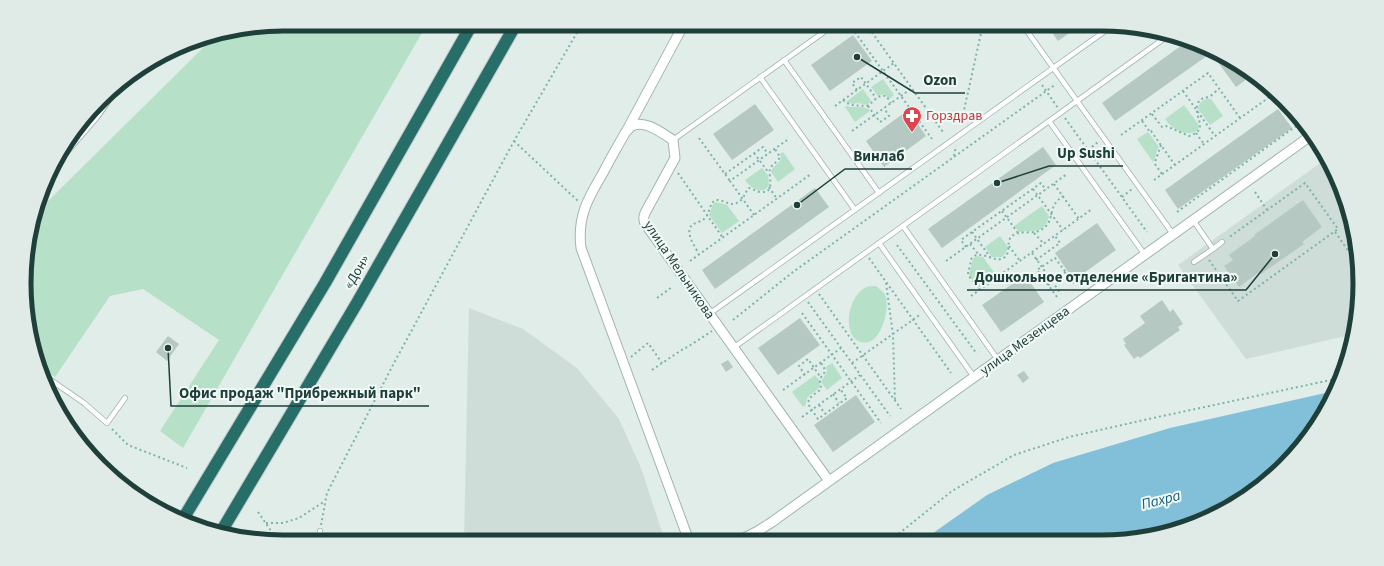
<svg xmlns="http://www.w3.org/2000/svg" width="1384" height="566" viewBox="0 0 1384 566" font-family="'Source Sans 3',sans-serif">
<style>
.built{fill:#ceddd8}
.green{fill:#b6e0c7}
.water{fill:#82bfd8}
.building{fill:#b5c8c2}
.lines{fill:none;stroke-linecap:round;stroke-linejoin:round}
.service-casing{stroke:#a2b5b1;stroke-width:6}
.minor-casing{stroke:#a2b5b1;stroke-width:11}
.motorway-casing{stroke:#c0c9c8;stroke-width:14}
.path{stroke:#7db4aa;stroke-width:2;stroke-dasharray:2 3;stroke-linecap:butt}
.service{stroke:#fff;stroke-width:4.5}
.minor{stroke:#fff;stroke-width:9}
.motorway{stroke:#276e69;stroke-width:12}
.labels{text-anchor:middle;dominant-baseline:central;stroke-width:4;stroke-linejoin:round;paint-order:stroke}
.health-label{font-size:14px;fill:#be3a42;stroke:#f1f9f6;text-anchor:start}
.street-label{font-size:14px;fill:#1f3f3b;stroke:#f1f9f6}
.water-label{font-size:15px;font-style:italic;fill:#136081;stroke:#f1f9f6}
.rim{fill:none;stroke:#1f3f3b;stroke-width:5}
.leader{fill:none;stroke:#1f3f3b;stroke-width:1.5}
.callout-dot{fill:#1f3f3b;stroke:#f1f9f6;stroke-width:1.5}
.callout-label{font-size:15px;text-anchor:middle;font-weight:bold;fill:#1f3f3b;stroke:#f1f9f6;stroke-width:4;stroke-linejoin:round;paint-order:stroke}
</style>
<rect width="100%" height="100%" fill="#e0ede9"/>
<path class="built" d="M 1326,159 L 1333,168 L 1359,266 L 1350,335 L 1246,359 L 1178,265 Z
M 469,308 L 523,329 L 577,368 L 619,419 L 641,468 L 665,541 L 464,542 Z"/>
<path class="green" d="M 283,24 L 427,24 L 183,448 L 160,431 L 219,340 L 143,289 L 110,296 L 55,377 L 42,367 L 29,333 L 26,249 L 39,210 L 216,35 Z
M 883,79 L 894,95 L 889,99 L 884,94 L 878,96 L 871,87 Z
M 863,89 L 871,101 L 868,105 L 858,103 L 853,104 L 846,102 Z
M 1207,99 L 1211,99 L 1223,116 L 1210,125 L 1198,109 C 1199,103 1201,101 1207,99 Z
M 1184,105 L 1199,125 L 1198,130 C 1186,138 1172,129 1165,119 Z
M 847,106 C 855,109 864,104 870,111 L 855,122 L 845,107 Z
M 1148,132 L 1159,147 C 1155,151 1157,157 1153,162 L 1137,139 Z
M 783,152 L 795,169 L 778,182 L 771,172 C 772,165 784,163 780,154 Z
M 762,168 L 768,175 L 769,185 C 763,196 750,188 745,180 Z
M 716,202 L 727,205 L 739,221 L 722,233 L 709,215 L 713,204 Z
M 1042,206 L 1049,216 C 1045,235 1033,229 1019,232 L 1014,226 Z
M 1000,236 L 1008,247 L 1005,254 L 1002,257 L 992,257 L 985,247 Z
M 976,256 L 983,257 L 996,275 L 978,288 L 969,275 L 973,259 Z
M 876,286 C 879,289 883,291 885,295 C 891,309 880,348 861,342 C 840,336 849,293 867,287 C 870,286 873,286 876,286 Z
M 832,363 L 842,378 L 827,390 L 821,382 L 827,371 L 826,367 Z
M 815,375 L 819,380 L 820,386 C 815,394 805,394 806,405 L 803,407 L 792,392 Z"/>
<path class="water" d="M 1334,391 L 1316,427 L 1272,478 L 1200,522 L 1135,540 L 926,540 L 936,531 L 987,495 L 1053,463 L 1170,428 Z"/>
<path class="building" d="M 1046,24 L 1082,24 L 1058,41 Z
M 853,35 L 872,61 L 830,91 L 811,65 Z
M 1189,40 L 1211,53 L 1115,121 L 1102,103 Z
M 1212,54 L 1232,65 L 1251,76 L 1236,87 Z
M 755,104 L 774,130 L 732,160 L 713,134 Z
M 1278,109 L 1292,128 L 1178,209 L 1165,190 Z
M 908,110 L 926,136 L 884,167 L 866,141 Z
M 1043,147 L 1056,165 L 942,248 L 928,229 Z
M 815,188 L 829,207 L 715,289 L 702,270 Z
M 1303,200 L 1322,227 L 1302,242 L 1304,244 L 1261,274 L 1259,272 L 1239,287 L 1224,266 L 1233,260 L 1229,255 L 1255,236 L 1254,235 Z
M 1097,223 L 1116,250 L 1074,280 L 1055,253 Z
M 1025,275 L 1044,302 L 1001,332 L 982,305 Z
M 1162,300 L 1170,312 L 1173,309 L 1183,324 L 1178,327 L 1180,330 L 1140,358 L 1138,356 L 1134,359 L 1124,345 L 1126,344 L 1123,339 L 1145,323 L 1140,316 Z
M 800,318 L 820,345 L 778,375 L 758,348 Z
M 168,336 L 179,344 L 167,361 L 156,352 Z
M 728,360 L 733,367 L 726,372 L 721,364 Z
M 1024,371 L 1029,378 L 1023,383 L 1017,375 Z
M 856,395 L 875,422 L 833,452 L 814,425 Z"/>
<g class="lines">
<g class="service-casing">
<path id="service" d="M 1169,35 L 1077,101 L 1173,234
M 784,60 L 879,193
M 760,77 L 855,210
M 1049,121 L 1145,255
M 673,140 L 835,24
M 1193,220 L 1213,249 L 1222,242
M 903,226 L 998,360
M 879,243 L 974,377
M 1194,262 L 1213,249
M 709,314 L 1112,26
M 733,348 L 1077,101 L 1022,24
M 45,376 L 84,403 L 107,423 L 125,398
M 319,542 L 320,531"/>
</g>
<g class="minor-casing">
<path id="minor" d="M 627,130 L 684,24
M 57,160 L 95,116 L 116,86
M 689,541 L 581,248 C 577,217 588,198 603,173 C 610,159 618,146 625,133 C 627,131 630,127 632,126 C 645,119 663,134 673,140 L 675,158 L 645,213 C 643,218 643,221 646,225 L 829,481
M 738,541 L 758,531 L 772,522 L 1309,137"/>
</g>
<g class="motorway-casing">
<path id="motorway" d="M 183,519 L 325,283 L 472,24
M 221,532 L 357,303 L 516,24"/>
</g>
<path class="path" d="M 866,24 L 943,132
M 852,28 L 932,139
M 1042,85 L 1058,108
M 857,90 L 852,83 L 861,77 L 876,98
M 1183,91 L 1215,136
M 843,100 C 851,107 857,105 867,106 C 873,103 877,94 886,96 L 891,103
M 835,106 L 894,63
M 868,106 L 880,122 L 889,116 L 884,108
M 1152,114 L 1162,127 L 1166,126 L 1189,136 C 1211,129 1192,117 1198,103 C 1200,98 1204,99 1208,97 C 1212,96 1216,91 1218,89
M 1065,118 L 1147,232
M 1142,121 L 1150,132 L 1151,131 L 1175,165
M 961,124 L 983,24
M 852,131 L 912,88
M 1196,133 L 1204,144
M 1121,135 L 1208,73 L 1240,118
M 699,138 L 730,181
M 514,141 L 578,201
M 1161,145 L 1155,162 L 1155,164 L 1162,174
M 1088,150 L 1098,142
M 754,153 L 769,173
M 954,156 L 956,146
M 678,173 L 723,238
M 725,174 L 763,147 L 768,154
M 1154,180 L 1275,93
M 1054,184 L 1079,219
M 769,187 L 777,199
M 1033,189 L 1063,230
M 1255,192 L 1267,210
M 1122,197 L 1132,189
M 1002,211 L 1018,233
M 1177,212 L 1299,124
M 754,215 L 730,181 L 787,140
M 972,232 L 990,257
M 1335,232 L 1359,266
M 1034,233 L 1044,244
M 970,244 L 978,254
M 897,245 L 977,354
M 1009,246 L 1020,261
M 966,247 L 961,240 L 972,232 L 1041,183 L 1046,190
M 1032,253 L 1061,294
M 699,255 C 696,247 684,233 692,225 C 696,222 702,222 706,217 C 710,212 709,205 715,200 C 726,199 731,210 742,199 C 745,195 746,191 749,188 C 753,189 757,192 761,192 C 776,193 768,176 770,169 C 772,164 778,162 780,157 L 775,149
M 869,258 L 951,373
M 1036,260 L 1060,243 L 1055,236
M 1209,260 L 1238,301 L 1338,229 L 1305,183 L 1228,238
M 690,261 L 811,174
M 946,261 L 1067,174
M 886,283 L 893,335 L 895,400
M 1048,285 L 1066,272
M 980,290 L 968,275 C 968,271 969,270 970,266 C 971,263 970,260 972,258 C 981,248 995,265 1005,257 C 1011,251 1006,243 1011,237 C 1019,228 1035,237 1045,227 C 1055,218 1047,207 1063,196
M 819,294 L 901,409
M 971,296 L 1092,209
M 1057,297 L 1037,270 L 1055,258 L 1075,284
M 657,298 L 672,287
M 808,302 L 890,416
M 802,313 L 881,423
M 733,320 L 793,272 L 1056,84
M 631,357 L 648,343 L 662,363
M 821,363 C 830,375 820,372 820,382 C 820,384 821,386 821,389 C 815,395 809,395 808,404 L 818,419 L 847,398 L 840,389
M 852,363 L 921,314
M 652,370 L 680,351 L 689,346 L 712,331
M 805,375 L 799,366 L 808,359 L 821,378
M 783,390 L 841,348
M 833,394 L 839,403
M 819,405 L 825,414
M 802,417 L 860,375
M 112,429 L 128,445 L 187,468
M 258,512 L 278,541
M 266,523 L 283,523 L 299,518 L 325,501
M 321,525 L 327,493 L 394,363 L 514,141 L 582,24
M 891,540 L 952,491 L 1014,455 L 1069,437 L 1144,420 L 1340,378"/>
<use href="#service" class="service"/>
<use href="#minor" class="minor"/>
<use href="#motorway" class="motorway"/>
</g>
<defs>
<g id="pharmacy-pin" transform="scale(1)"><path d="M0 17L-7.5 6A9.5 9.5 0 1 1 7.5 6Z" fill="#e0444e" stroke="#f1f9f6"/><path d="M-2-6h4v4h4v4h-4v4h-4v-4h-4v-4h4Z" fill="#fff"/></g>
</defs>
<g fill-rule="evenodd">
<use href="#pharmacy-pin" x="912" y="116"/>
</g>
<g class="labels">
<g class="health-label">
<text x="926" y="116">Горздрав</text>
</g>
<g class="street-label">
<text transform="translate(679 270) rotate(56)">улица Мельникова</text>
<text transform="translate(357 272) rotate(-60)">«Дон»</text>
<text transform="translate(1025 341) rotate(-36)">улица Мезенцева</text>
</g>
<g class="water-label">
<text transform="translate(1161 500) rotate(-14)">Пахра</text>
</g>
</g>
<path d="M0 0H1384V566H0ZM283 31H1101A252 252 0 0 1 1353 283V283A252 252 0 0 1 1101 535H283A252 252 0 0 1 31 283V283A252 252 0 0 1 283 31Z" fill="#e0eae7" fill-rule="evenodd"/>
<path class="rim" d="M283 31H1101A252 252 0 0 1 1353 283V283A252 252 0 0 1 1101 535H283A252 252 0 0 1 31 283V283A252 252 0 0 1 283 31Z"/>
<path class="leader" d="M857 57L915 93H965M997 183L1049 166H1123M797 205L845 169H912M1275 254L1246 290H967M168 348L171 406H429"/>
<g class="callout-dot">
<circle cx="857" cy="57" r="4"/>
<circle cx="997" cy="183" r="4"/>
<circle cx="797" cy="205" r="4"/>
<circle cx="1275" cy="254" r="4"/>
<circle cx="168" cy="348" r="4"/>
</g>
<g class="callout-label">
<text x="940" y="85">Ozon</text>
<text x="1086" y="158">Up Sushi</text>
<text x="879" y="161">Винлаб</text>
<text x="1106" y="282">Дошкольное отделение «Бригантина»</text>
<text x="300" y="398">Офис продаж "Прибрежный парк"</text>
</g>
</svg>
